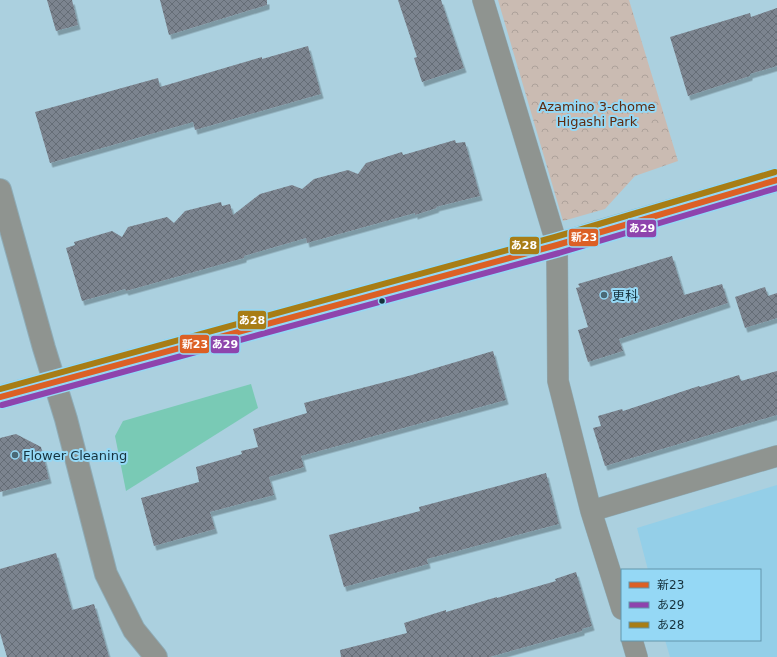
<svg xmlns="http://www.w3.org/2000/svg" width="777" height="657" viewBox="0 0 777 657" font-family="'DejaVu Sans','Noto Sans JP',sans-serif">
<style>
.built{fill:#94cfe8}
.park{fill:url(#park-crowns)}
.water{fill:#79cab5}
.building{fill:url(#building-cross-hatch);filter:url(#shadow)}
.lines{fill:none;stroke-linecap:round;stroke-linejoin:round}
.minor-casing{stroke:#8eacb7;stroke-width:22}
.tertiary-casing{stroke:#8eacb7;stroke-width:24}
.minor{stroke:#8f9490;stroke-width:21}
.tertiary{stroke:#8f9490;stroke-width:22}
.bus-1-casing{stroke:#95d8f5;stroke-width:9}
.bus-2-casing{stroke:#95d8f5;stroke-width:9}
.bus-3-casing{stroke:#95d8f5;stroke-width:9}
.bus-1{stroke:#dc6025;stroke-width:6}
.bus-2{stroke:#8e44ad;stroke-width:6}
.bus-3{stroke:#a87d15;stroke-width:6}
.poi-dot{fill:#4a6976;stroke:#95d8f5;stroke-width:1.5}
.bus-dot{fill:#16323d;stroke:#95d8f5;stroke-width:1.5}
.labels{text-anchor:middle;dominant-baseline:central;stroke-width:4;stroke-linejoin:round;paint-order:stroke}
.park-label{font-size:13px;fill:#5e2b0f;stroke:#95d8f5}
.poi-label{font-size:13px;fill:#16323d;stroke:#95d8f5;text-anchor:start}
.line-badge{stroke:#95d8f5;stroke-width:1.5}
.badge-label{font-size:11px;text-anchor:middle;font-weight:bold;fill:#fff}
</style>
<defs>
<pattern id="park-crowns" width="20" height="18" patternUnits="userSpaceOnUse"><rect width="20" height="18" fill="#cabbb2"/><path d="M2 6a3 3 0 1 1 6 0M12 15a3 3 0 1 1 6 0" fill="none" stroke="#ada19a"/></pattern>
<pattern id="building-cross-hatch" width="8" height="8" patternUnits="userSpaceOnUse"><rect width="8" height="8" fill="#7c848f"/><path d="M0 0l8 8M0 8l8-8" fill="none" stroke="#656d76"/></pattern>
<filter id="shadow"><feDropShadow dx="2.5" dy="4.5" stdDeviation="0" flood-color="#0004"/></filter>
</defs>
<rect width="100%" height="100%" fill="#abd0df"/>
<path class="built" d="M 777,485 L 777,657 L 670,657 L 665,640 L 760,640 L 760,570 L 648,570 L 637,528 Z"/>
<path class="park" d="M 498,0 L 629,0 L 678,161 L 635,176 L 605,209 L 563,221 Z"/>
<path class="water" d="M 251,384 L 258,408 L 126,491 L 115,436 L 123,421 Z"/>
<path class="building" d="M 47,0 L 72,0 L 78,25 L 56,31 Z
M 160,0 L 267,0 L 267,5 L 169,35 Z
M 398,0 L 441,0 L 464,68 L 422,82 L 414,58 L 417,57 Z
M 777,8 L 777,66 L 750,74 L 750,76 L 688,96 L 670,37 L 750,13 L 751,17 Z
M 308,46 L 321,94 L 195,130 L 193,122 L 50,163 L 35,112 L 158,78 L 160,87 L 262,57 L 262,59 Z
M 455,140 L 456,143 L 465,142 L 480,196 L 436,207 L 437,208 L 415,215 L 415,213 L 307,243 L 306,238 L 244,256 L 244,258 L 126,291 L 125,289 L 82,301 L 66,248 L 75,245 L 74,242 L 112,231 L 122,237 L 128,227 L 167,217 L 174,223 L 185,211 L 221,202 L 222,206 L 230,204 L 233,215 L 260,194 L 292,185 L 302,189 L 314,179 L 348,170 L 358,174 L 366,163 L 402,152 L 403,155 Z
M 672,256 L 684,295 L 722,284 L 728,303 L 619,339 L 623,351 L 588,362 L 578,330 L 588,327 L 576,288 L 580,287 L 578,284 Z
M 765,287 L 768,296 L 777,293 L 777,318 L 745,328 L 735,297 Z
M 493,351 L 506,400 L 301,456 L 304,467 L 269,477 L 274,495 L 210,512 L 215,529 L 154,546 L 141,498 L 199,482 L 196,467 L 242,454 L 241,451 L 258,447 L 253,429 L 307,413 L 304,403 L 412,375 Z
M 777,371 L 777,415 L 605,466 L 593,428 L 601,426 L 598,416 L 622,409 L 623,411 L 699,386 L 700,387 L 739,375 L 741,381 Z
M 16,434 L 41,447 L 49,479 L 0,492 L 0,438 Z
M 546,473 L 559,524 L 427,559 L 428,564 L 344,587 L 329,535 L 420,511 L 419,507 Z
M 56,553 L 72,610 L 94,604 L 109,657 L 7,657 L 0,633 L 0,569 Z
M 576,572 L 592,626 L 582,629 L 582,631 L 490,657 L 341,657 L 340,650 L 407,633 L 404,623 L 446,610 L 446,612 L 497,597 L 497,598 L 556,581 L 555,579 Z"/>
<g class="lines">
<g class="minor-casing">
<path id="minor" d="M 483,0 L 557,245 L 558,381 L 591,511 L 622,609
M 591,511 L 777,456
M 632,640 L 637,657"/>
</g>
<g class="tertiary-casing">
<path id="tertiary" d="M 0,190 L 44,348 L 66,419 L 106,574 L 134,630 L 156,657
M 0,397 L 557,245 L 601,231 L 777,180"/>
</g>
<use href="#minor" class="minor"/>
<use href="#tertiary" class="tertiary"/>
<g class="bus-1-casing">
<path id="bus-1" d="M 0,397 L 557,245 L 777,180"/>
</g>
<g class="bus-2-casing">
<path id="bus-2" d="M 2,405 L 559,253 L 777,188"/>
</g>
<g class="bus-3-casing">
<path id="bus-3" d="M 0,389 L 555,237 L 775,172"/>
</g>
<use href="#bus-1" class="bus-1"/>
<use href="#bus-2" class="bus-2"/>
<use href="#bus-3" class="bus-3"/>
</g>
<g class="poi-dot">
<circle cx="604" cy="295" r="4"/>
<circle cx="15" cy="455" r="4"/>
</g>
<circle class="bus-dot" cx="382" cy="301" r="3.5"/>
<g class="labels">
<g class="park-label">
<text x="597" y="106">Azamino 3-chome<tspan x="597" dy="15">Higashi Park</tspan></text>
</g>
<g class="poi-label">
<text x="612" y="295">更科</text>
<text x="23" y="455">Flower Cleaning</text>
</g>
</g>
<g class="line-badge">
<rect x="626" y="219" width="31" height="19" rx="4" fill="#8e44ad"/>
<rect x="568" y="228" width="31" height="19" rx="4" fill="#dc6025"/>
<rect x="509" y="236" width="31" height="19" rx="4" fill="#a87d15"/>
<rect x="237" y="310" width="30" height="20" rx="4" fill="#a87d15"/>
<rect x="179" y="334" width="31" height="20" rx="4" fill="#dc6025"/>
<rect x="210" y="335" width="30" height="19" rx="4" fill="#8e44ad"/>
</g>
<g class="badge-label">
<text x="642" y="232">あ29</text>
<text x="584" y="241">新23</text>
<text x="524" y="249">あ28</text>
<text x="252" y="324">あ28</text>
<text x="195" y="348">新23</text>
<text x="225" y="348">あ29</text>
</g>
<rect x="621" y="569" width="140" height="72" fill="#95d8f5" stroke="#6296ab"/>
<rect x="629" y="582" width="20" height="6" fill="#dc6025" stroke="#6296ab"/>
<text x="657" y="589" font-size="12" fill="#16323d">新23</text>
<rect x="629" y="602" width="20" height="6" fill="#8e44ad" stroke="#6296ab"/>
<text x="657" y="609" font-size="12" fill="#16323d">あ29</text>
<rect x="629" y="622" width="20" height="6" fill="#a87d15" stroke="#6296ab"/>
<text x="657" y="629" font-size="12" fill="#16323d">あ28</text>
</svg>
